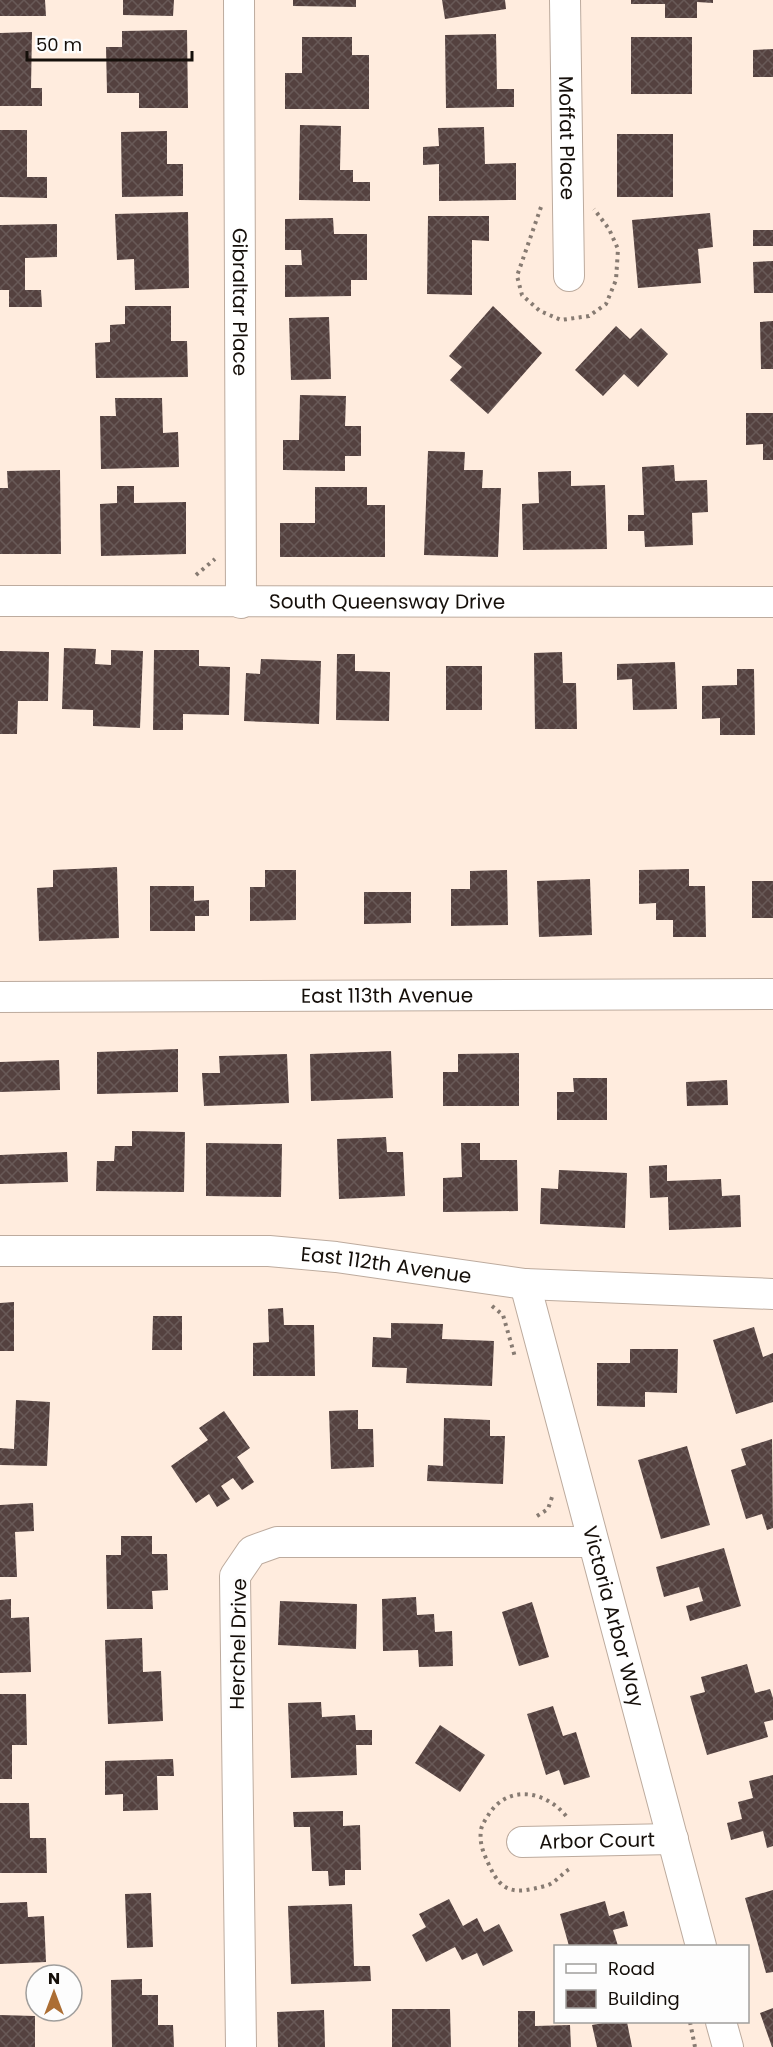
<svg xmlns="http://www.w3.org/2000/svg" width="773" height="2047" viewBox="0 0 773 2047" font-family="Poppins,sans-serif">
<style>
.building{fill:url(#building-cross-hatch)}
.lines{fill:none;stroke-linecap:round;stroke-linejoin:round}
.minor-casing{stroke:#bdab9e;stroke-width:32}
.path{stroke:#877b72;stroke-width:4;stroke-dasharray:3 4.5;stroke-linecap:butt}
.minor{stroke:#fff;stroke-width:30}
.labels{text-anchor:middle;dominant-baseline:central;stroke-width:6;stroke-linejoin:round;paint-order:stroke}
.street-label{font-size:20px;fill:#150f0a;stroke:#fdfdfd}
</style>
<defs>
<pattern id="building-cross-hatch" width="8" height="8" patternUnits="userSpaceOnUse" patternTransform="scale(1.5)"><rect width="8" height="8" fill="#54413f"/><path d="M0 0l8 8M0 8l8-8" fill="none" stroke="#685957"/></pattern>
</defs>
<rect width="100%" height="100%" fill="#ffecde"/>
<path class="building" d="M 0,0 L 45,0 L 46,16 L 0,16 Z
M 123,0 L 174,0 L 173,16 L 123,15 Z
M 293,0 L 356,0 L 356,7 L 293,6 Z
M 442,0 L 505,0 L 506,9 L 445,19 Z
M 631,0 L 713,0 L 713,3 L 697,2 L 697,18 L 665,18 L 665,4 L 631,4 Z
M 187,30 L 188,108 L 139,108 L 139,93 L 107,93 L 106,47 L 122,47 L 122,31 Z
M 32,32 L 31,88 L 42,88 L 42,106 L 0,106 L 0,33 Z
M 496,34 L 497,89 L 514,89 L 514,107 L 446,108 L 445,35 Z
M 302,37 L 352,37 L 352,55 L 369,55 L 369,109 L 285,109 L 285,73 L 302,73 Z
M 631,37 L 692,37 L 692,94 L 631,94 Z
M 773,49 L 773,77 L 753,77 L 753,50 Z
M 300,125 L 341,126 L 340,170 L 353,170 L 353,182 L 370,182 L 370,201 L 299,200 Z
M 484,127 L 485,164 L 516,163 L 516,200 L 439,201 L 439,164 L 423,165 L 423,147 L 439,146 L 438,128 Z
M 0,130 L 27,130 L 27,177 L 47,177 L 47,198 L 0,197 Z
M 167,131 L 167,164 L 183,164 L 183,196 L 122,197 L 121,132 Z
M 617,134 L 673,134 L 673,197 L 617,197 Z
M 188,212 L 189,288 L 135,290 L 134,259 L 117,260 L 115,214 Z
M 710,213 L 713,247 L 698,249 L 701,283 L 638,288 L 632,220 Z
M 428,216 L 489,216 L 489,241 L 472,240 L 472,295 L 427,294 Z
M 333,218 L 334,234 L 367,234 L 367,280 L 351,280 L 351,296 L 285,297 L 285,265 L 302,265 L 301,250 L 285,250 L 285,219 Z
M 57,224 L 57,257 L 25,258 L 25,290 L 41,290 L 42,307 L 9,307 L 9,290 L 0,290 L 0,225 Z
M 753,230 L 773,230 L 773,246 L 753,246 Z
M 773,261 L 773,293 L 754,293 L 753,262 Z
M 125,306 L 171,306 L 171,341 L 187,341 L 188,377 L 96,378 L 95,343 L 110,342 L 110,325 L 125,324 Z
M 493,306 L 542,353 L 488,414 L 450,380 L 462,367 L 449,356 Z
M 329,317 L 331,379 L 291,380 L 289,318 Z
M 773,321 L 773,369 L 761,369 L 760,322 Z
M 616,326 L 630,339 L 641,328 L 668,354 L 638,387 L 624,374 L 603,396 L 575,370 Z
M 300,395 L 346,396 L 345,426 L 361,426 L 361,456 L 345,456 L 345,471 L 283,470 L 283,440 L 299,440 Z
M 115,398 L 162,398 L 163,433 L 178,432 L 179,467 L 101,469 L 100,416 L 116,416 Z
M 746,413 L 773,413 L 773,460 L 763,460 L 763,444 L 746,445 Z
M 428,451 L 465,452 L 464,470 L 483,470 L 482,488 L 501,488 L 498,557 L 424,555 Z
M 674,465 L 675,481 L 707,480 L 708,512 L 692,513 L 693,545 L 645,547 L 644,531 L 628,531 L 628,515 L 644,515 L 642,467 Z
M 60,470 L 61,554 L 0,554 L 0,488 L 8,488 L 7,471 Z
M 571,471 L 571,486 L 605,485 L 607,549 L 523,550 L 522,504 L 539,503 L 538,472 Z
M 117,486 L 134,486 L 134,503 L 186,502 L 186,554 L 101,556 L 100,504 L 117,503 Z
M 315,487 L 367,487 L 367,505 L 385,505 L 385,557 L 280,557 L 280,523 L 315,523 Z
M 64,648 L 96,649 L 95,664 L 111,665 L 111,650 L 143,651 L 140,728 L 93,726 L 93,710 L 62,709 Z
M 154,650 L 199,650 L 199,666 L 230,667 L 229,715 L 183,714 L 183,730 L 153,730 Z
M 0,651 L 49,652 L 48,701 L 18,701 L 17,734 L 0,734 Z
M 562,652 L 563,683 L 576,683 L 577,729 L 535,729 L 534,653 Z
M 337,654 L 355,654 L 355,671 L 390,672 L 389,721 L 336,720 Z
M 261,659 L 321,661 L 319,724 L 244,721 L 246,673 L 260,674 Z
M 675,662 L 677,709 L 633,710 L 632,679 L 617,680 L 617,664 Z
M 446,666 L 482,666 L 482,710 L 446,710 Z
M 737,669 L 754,669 L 755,735 L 720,735 L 720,718 L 702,719 L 702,686 L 737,685 Z
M 117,867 L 119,938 L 39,941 L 37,888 L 53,887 L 53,870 Z
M 689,869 L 689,886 L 705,886 L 706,937 L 673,937 L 673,920 L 656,920 L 656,903 L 639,904 L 639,870 Z
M 265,870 L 296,870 L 296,920 L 250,921 L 250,887 L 265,887 Z
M 507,870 L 508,925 L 451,926 L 451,889 L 470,889 L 470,871 Z
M 590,879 L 592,935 L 539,937 L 537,881 Z
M 752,881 L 773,881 L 773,918 L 752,918 Z
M 150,886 L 194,886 L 194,901 L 209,900 L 209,916 L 195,916 L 195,931 L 150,931 Z
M 364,892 L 411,892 L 411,923 L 364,924 Z
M 178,1049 L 178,1092 L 97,1094 L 97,1052 Z
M 391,1051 L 393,1098 L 311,1101 L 310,1054 Z
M 519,1053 L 519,1106 L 443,1106 L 443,1072 L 458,1072 L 458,1054 Z
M 287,1054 L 289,1103 L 204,1106 L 202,1073 L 220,1073 L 219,1056 Z
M 59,1060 L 60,1090 L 0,1092 L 0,1062 Z
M 573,1078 L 607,1078 L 607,1120 L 557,1120 L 557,1092 L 574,1092 Z
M 727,1080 L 728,1105 L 687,1106 L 686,1082 Z
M 132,1131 L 185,1132 L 184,1192 L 96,1191 L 97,1161 L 114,1161 L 115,1146 L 132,1146 Z
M 386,1137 L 387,1152 L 403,1152 L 405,1196 L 339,1199 L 337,1139 Z
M 206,1143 L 282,1144 L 281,1197 L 206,1196 Z
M 461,1143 L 480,1143 L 480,1160 L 517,1160 L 518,1211 L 443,1212 L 443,1178 L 462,1177 Z
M 67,1152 L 68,1182 L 0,1184 L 0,1155 Z
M 667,1165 L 667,1181 L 721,1179 L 722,1196 L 740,1195 L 741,1227 L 669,1230 L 668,1197 L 650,1198 L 649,1166 Z
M 559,1170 L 627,1173 L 625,1228 L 540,1224 L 541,1188 L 558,1189 Z
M 14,1302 L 14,1351 L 0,1351 L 0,1303 Z
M 283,1308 L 284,1325 L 314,1325 L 315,1376 L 253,1376 L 253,1343 L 269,1342 L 268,1309 Z
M 153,1316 L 182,1316 L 182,1350 L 152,1350 Z
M 391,1323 L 443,1324 L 442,1339 L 494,1341 L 492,1386 L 406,1383 L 407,1368 L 372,1367 L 373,1337 L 391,1338 Z
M 754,1327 L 763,1357 L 773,1353 L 773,1402 L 736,1414 L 713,1340 Z
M 630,1349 L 678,1349 L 677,1393 L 645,1392 L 645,1407 L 597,1406 L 597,1363 L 630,1363 Z
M 16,1400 L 50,1402 L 47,1466 L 0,1465 L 0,1448 L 14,1449 Z
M 358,1410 L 358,1429 L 373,1429 L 374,1467 L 331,1469 L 329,1411 Z
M 224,1411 L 250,1448 L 237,1457 L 254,1482 L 242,1490 L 233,1478 L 221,1486 L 230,1499 L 217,1507 L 209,1494 L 196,1503 L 171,1466 L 208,1440 L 199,1428 Z
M 444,1418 L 490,1420 L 490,1436 L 505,1436 L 503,1484 L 427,1481 L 428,1465 L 443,1466 Z
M 772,1439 L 773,1528 L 767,1530 L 762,1514 L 746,1519 L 731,1470 L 746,1465 L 741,1449 Z
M 687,1446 L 710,1525 L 661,1539 L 638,1460 Z
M 33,1503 L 34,1531 L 15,1532 L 17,1577 L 0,1577 L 0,1505 Z
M 121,1536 L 152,1536 L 152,1554 L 167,1554 L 168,1590 L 152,1591 L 153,1609 L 107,1609 L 106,1555 L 121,1555 Z
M 724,1548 L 741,1606 L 690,1621 L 686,1606 L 703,1601 L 699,1587 L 664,1597 L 656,1567 Z
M 416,1597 L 417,1615 L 434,1614 L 435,1632 L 452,1631 L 453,1666 L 419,1667 L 418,1650 L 383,1651 L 382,1599 Z
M 11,1599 L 11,1618 L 29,1617 L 31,1672 L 0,1673 L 0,1600 Z
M 280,1601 L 357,1604 L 356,1649 L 278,1645 Z
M 532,1602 L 549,1657 L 519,1666 L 502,1612 Z
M 142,1638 L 143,1672 L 161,1671 L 163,1721 L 108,1724 L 105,1640 Z
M 747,1664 L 755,1693 L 770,1689 L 773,1698 L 773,1720 L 764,1722 L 768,1737 L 707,1755 L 690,1696 L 705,1692 L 701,1677 Z
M 0,1694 L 26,1694 L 27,1745 L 12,1745 L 12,1779 L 0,1779 Z
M 321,1702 L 322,1717 L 355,1715 L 356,1730 L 372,1730 L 372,1745 L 356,1745 L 357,1775 L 291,1778 L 288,1703 Z
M 553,1706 L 563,1736 L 576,1732 L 590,1777 L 564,1785 L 559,1770 L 546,1775 L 527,1714 Z
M 440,1725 L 485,1755 L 460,1792 L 415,1763 Z
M 173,1759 L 174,1776 L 157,1776 L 158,1810 L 123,1811 L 123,1794 L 105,1795 L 105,1761 Z
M 773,1775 L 773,1846 L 767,1848 L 763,1831 L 731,1840 L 727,1823 L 742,1819 L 738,1802 L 753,1798 L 749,1781 Z
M 0,1803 L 29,1803 L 30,1838 L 46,1838 L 47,1873 L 0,1873 Z
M 343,1811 L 343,1826 L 360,1825 L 361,1870 L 345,1870 L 345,1885 L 329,1886 L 328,1871 L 312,1871 L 310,1827 L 294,1827 L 293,1812 Z
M 773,1890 L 773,1972 L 766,1973 L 745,1898 Z
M 151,1893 L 153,1947 L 127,1948 L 125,1894 Z
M 449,1899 L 463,1926 L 477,1918 L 484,1932 L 499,1924 L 513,1951 L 483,1966 L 477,1953 L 462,1960 L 455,1947 L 426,1962 L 412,1935 L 426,1927 L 419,1914 Z
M 605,1901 L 609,1916 L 624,1911 L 628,1926 L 613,1930 L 618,1946 L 569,1946 L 560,1914 Z
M 27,1902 L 28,1917 L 44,1916 L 46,1962 L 0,1964 L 0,1903 Z
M 352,1904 L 354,1966 L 370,1966 L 371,1981 L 291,1984 L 288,1906 Z
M 142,1979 L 142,1995 L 158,1995 L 158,2025 L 173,2025 L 174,2047 L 112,2047 L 111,1980 Z
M 773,2008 L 773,2047 L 772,2047 L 760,2013 Z
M 392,2009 L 450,2009 L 451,2047 L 392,2047 Z
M 324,2010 L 325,2047 L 278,2047 L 277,2012 Z
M 518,2011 L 535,2011 L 535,2026 L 570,2025 L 571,2047 L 518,2047 Z
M 0,2015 L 35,2016 L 35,2047 L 0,2047 Z
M 608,2022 L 627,2022 L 632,2047 L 597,2047 L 592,2025 Z"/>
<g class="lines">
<g class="minor-casing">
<g id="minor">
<path id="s1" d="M 239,0 L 241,603"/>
<path id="s2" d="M 565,0 L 569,276"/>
<path id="s3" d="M 0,601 L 773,602"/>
<path id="s4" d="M 0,997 L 773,994"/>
<path id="s5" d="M 0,1251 L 269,1251 L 336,1257 L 525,1284 L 773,1294"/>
<path id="s6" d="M 525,1284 L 701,1946"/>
<path id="s7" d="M 522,1842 L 673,1839"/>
<path d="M 721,2022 L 728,2047"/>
<path d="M 241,2047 L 235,1576 L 252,1551 L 277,1542 L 592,1542"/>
</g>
</g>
<path class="path" d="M 541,207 L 517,276 L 522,295 L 540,311 L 561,320 L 589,316 L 606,304 L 616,280 L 618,249 L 609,229 L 594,209
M 196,575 L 215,559
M 492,1306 L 503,1315 L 515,1357
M 537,1516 L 548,1509 L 553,1494
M 566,1816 C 547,1792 509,1783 489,1814 C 486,1819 482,1824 481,1830 C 479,1844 484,1854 489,1865 C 502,1894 515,1894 545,1886 C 555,1884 562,1873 571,1868
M 690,2022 L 695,2047"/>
<use href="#minor" class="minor"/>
</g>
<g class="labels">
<g class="street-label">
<text stroke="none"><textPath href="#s2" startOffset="138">Moffat Place</textPath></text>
<text stroke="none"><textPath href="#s1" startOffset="302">Gibraltar Place</textPath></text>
<text stroke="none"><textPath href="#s3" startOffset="387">South Queensway Drive</textPath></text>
<text stroke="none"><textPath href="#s4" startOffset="387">East 113th Avenue</textPath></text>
<text stroke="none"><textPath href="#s5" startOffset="387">East 112th Avenue</textPath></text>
<text stroke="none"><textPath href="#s6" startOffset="344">Victoria Arbor Way</textPath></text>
<text transform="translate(238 1644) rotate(-89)">Herchel Drive</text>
<text stroke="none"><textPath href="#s7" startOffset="75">Arbor Court</textPath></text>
</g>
</g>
<rect x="554" y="1945" width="195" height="78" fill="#fdfdfd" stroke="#a09e9c" stroke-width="1.5"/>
<rect x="566" y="1964" width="30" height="9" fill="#ffffff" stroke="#a09e9c" stroke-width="1.5"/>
<text x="608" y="1975" font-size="18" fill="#150f0a">Road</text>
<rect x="566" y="1990" width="30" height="18" fill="url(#building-cross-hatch)" stroke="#a09e9c" stroke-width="1.5"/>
<text x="608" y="2005" font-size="18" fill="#150f0a">Building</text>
<g transform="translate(54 1993)"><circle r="28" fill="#fdfdfd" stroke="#a09e9c" stroke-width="1.5"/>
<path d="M0-4.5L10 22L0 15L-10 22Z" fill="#ac6e34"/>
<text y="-9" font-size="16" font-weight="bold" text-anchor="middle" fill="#150f0a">N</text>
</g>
<path d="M27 51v9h165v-9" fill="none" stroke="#150f0a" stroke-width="3"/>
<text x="36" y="51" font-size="18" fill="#150f0a" stroke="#fdfdfd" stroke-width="4.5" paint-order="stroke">50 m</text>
</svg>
